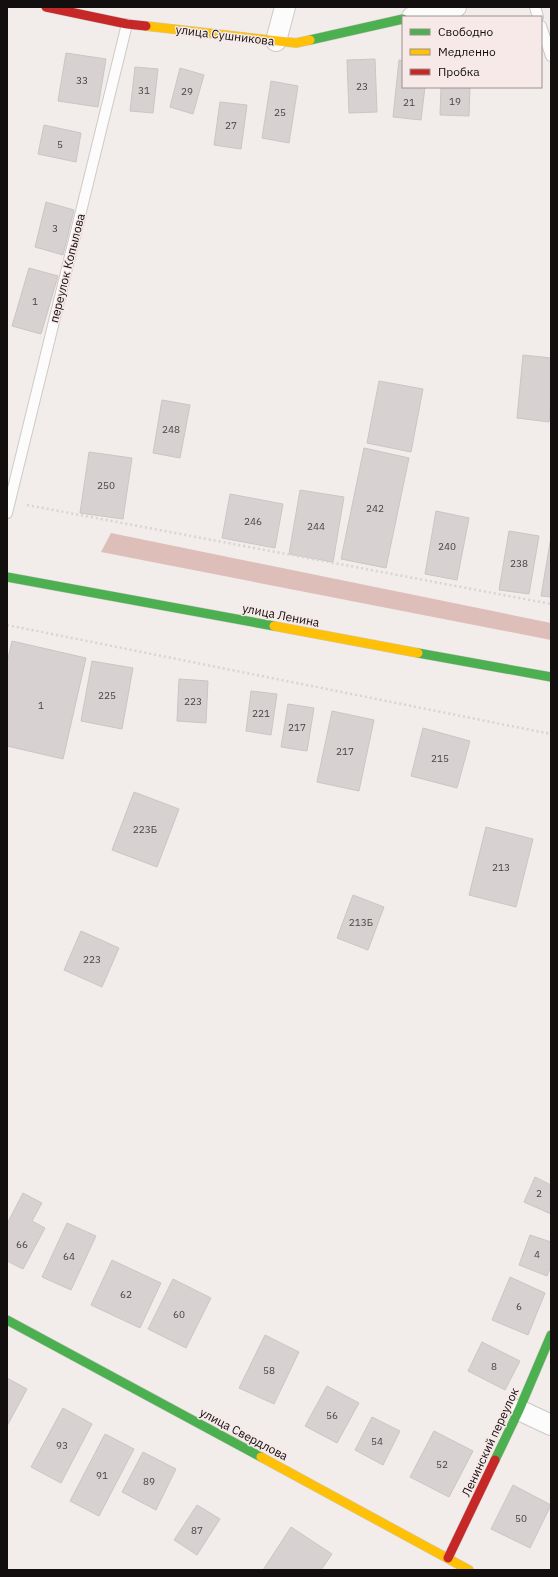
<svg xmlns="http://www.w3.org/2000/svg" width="558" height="1577" viewBox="0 0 558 1577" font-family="'IBM Plex Sans',sans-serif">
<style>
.forest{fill:#debeb9}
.building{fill:#d7d2d1;stroke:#cac6c4}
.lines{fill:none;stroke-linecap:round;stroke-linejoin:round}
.lane-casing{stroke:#cec9c8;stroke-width:12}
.street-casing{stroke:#cec9c8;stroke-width:22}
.fast-casing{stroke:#cec9c8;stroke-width:10}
.slow-casing{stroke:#cec9c8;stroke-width:10}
.jam-casing{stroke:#cec9c8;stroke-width:10}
.path{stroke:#d7d4d4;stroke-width:2.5;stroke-dasharray:2 3;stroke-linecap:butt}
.lane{stroke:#fdfcfc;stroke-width:10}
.street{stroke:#fdfcfc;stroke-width:20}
.fast{stroke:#4caf50;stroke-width:9}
.slow{stroke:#ffc107;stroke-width:9}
.jam{stroke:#c62828;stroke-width:9}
.labels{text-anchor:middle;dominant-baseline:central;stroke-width:3;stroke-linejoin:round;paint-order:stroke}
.number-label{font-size:10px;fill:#484342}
.street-label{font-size:12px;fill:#140f0f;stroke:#f6e9e7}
</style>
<rect width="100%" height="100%" fill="#f2ecea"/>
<path class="forest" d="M 111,533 L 551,623 L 551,640 L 101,552 Z"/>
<path class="building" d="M 66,53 L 106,59 L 98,107 L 58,101 Z
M 375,59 L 377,112 L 349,113 L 347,60 Z
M 399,60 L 403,61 L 403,87 L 425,87 L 421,120 L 393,117 Z
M 135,67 L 158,69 L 153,113 L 130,111 Z
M 180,68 L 204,75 L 193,114 L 170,107 Z
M 271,81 L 298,86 L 289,143 L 262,138 Z
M 441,87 L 470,87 L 469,116 L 440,115 Z
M 220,102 L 247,105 L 241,149 L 214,145 Z
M 44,125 L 81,133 L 76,162 L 38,154 Z
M 46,202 L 74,210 L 63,255 L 35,247 Z
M 29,268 L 58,276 L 41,334 L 12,326 Z
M 523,355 L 551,358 L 551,400 L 549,422 L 517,418 Z
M 379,381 L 423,389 L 411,452 L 367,443 Z
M 162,400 L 190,405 L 180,458 L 153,453 Z
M 364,448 L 409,458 L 386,568 L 341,559 Z
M 89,452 L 132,458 L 123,519 L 80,513 Z
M 300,490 L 344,497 L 333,562 L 289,554 Z
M 230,494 L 283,504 L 275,548 L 222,538 Z
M 436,511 L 469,518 L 457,580 L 425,574 Z
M 509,531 L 539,536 L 529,594 L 499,590 Z
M 551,537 L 551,597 L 541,596 Z
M 12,641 L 86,658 L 63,759 L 7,746 L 7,663 Z
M 92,661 L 133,668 L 122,729 L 81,721 Z
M 179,679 L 208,681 L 206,723 L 177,721 Z
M 251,691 L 277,694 L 271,735 L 246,731 Z
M 288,704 L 314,708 L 307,751 L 281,747 Z
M 332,711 L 374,720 L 359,791 L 317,782 Z
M 423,728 L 470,741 L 457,788 L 411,776 Z
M 134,792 L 179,809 L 157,867 L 112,850 Z
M 486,827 L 533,839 L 516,907 L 469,895 Z
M 353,895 L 384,907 L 368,950 L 337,938 Z
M 81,931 L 119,948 L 102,987 L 64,970 Z
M 535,1177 L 551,1185 L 551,1214 L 524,1202 Z
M 23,1193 L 42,1203 L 32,1221 L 45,1228 L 23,1269 L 7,1261 L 7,1224 Z
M 67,1223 L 96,1236 L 71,1290 L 42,1277 Z
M 530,1235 L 551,1242 L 551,1266 L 547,1276 L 519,1265 Z
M 112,1260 L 161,1283 L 140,1328 L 91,1305 Z
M 510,1277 L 545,1293 L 528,1335 L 492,1320 Z
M 173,1279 L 211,1298 L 186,1348 L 148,1329 Z
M 265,1335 L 299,1352 L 274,1404 L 239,1388 Z
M 482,1342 L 520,1361 L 505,1390 L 468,1371 Z
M 7,1378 L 27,1389 L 7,1426 Z
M 327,1386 L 359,1403 L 337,1443 L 305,1426 Z
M 63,1408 L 92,1424 L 61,1483 L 31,1467 Z
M 372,1417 L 400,1431 L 383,1465 L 355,1450 Z
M 434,1431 L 473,1451 L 449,1497 L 410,1477 Z
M 105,1434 L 134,1449 L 99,1516 L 70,1501 Z
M 143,1452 L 176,1469 L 156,1510 L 122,1492 Z
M 513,1485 L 551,1505 L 530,1548 L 491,1529 Z
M 197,1505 L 220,1519 L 197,1555 L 174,1540 Z
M 291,1527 L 332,1554 L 321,1570 L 263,1570 Z"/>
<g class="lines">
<g class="lane-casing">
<path id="lane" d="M 535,7 L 538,17
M 541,26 L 551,56
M 7,513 L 127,24"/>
</g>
<g class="street-casing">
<path id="street" d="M 412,17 L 456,7
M 276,41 L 285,7
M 519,1410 L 551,1425"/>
</g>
<g class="fast-casing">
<path id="fast" d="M 310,40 L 403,19
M 7,577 L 274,626
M 418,653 L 551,677
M 7,1320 L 261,1457
M 495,1460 L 519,1410 L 551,1335"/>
</g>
<g class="slow-casing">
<path id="slow" d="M 146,26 L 296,43 L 310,40
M 274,626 L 418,653
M 261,1457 L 469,1570"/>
</g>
<g class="jam-casing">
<path id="jam" d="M 46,7 L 127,24 L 146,26
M 448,1558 L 495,1460"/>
</g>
<path class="path" d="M 27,505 L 551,604
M 7,625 L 551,734"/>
<use href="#lane" class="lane"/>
<use href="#street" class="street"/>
<use href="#fast" class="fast"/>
<use href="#slow" class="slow"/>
<use href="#jam" class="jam"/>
</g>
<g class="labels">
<g class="number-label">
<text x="82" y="80">33</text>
<text x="362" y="86">23</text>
<text x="144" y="90">31</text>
<text x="187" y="91">29</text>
<text x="455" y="101">19</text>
<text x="409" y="102">21</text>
<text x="280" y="112">25</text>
<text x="231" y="125">27</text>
<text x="60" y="144">5</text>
<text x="55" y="228">3</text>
<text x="35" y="301">1</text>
<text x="171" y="429">248</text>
<text x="106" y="485">250</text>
<text x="375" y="508">242</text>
<text x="253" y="521">246</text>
<text x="316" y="526">244</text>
<text x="447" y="546">240</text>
<text x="519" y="563">238</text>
<text x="107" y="695">225</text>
<text x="193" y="701">223</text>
<text x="41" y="705">1</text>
<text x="261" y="713">221</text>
<text x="297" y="727">217</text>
<text x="345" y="751">217</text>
<text x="440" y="758">215</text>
<text x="145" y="829">223Б</text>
<text x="501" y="867">213</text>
<text x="361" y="922">213Б</text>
<text x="92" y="959">223</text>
<text x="539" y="1193">2</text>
<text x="22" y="1244">66</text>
<text x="537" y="1254">4</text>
<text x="69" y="1256">64</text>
<text x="126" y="1294">62</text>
<text x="519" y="1306">6</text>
<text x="179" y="1314">60</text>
<text x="494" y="1366">8</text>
<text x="269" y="1370">58</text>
<text x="332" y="1415">56</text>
<text x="377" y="1441">54</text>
<text x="62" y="1445">93</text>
<text x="442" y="1464">52</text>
<text x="102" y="1475">91</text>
<text x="149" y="1481">89</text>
<text x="521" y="1518">50</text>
<text x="197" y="1530">87</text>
</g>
<g class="street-label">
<text transform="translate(225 35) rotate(7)">улица Сушникова</text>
<text transform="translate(67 268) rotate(-76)">переулок Копылова</text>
<text transform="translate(281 615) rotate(11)">улица Ленина</text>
<text transform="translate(244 1434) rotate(28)">улица Свердлова</text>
<text transform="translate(490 1442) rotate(-65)">Ленинский переулок</text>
</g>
</g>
<rect width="558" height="1577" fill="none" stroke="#140f0f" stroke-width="16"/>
<rect x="402" y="16" width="140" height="72" fill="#f6e9e7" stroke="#9c9291"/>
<rect x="410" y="29" width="20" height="6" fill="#4caf50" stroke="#9c9291"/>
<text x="438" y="36" font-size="12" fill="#140f0f">Свободно</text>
<rect x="410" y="49" width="20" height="6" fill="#ffc107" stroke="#9c9291"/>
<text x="438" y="56" font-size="12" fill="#140f0f">Медленно</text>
<rect x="410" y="69" width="20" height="6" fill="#c62828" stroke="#9c9291"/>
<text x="438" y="76" font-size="12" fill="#140f0f">Пробка</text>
</svg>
